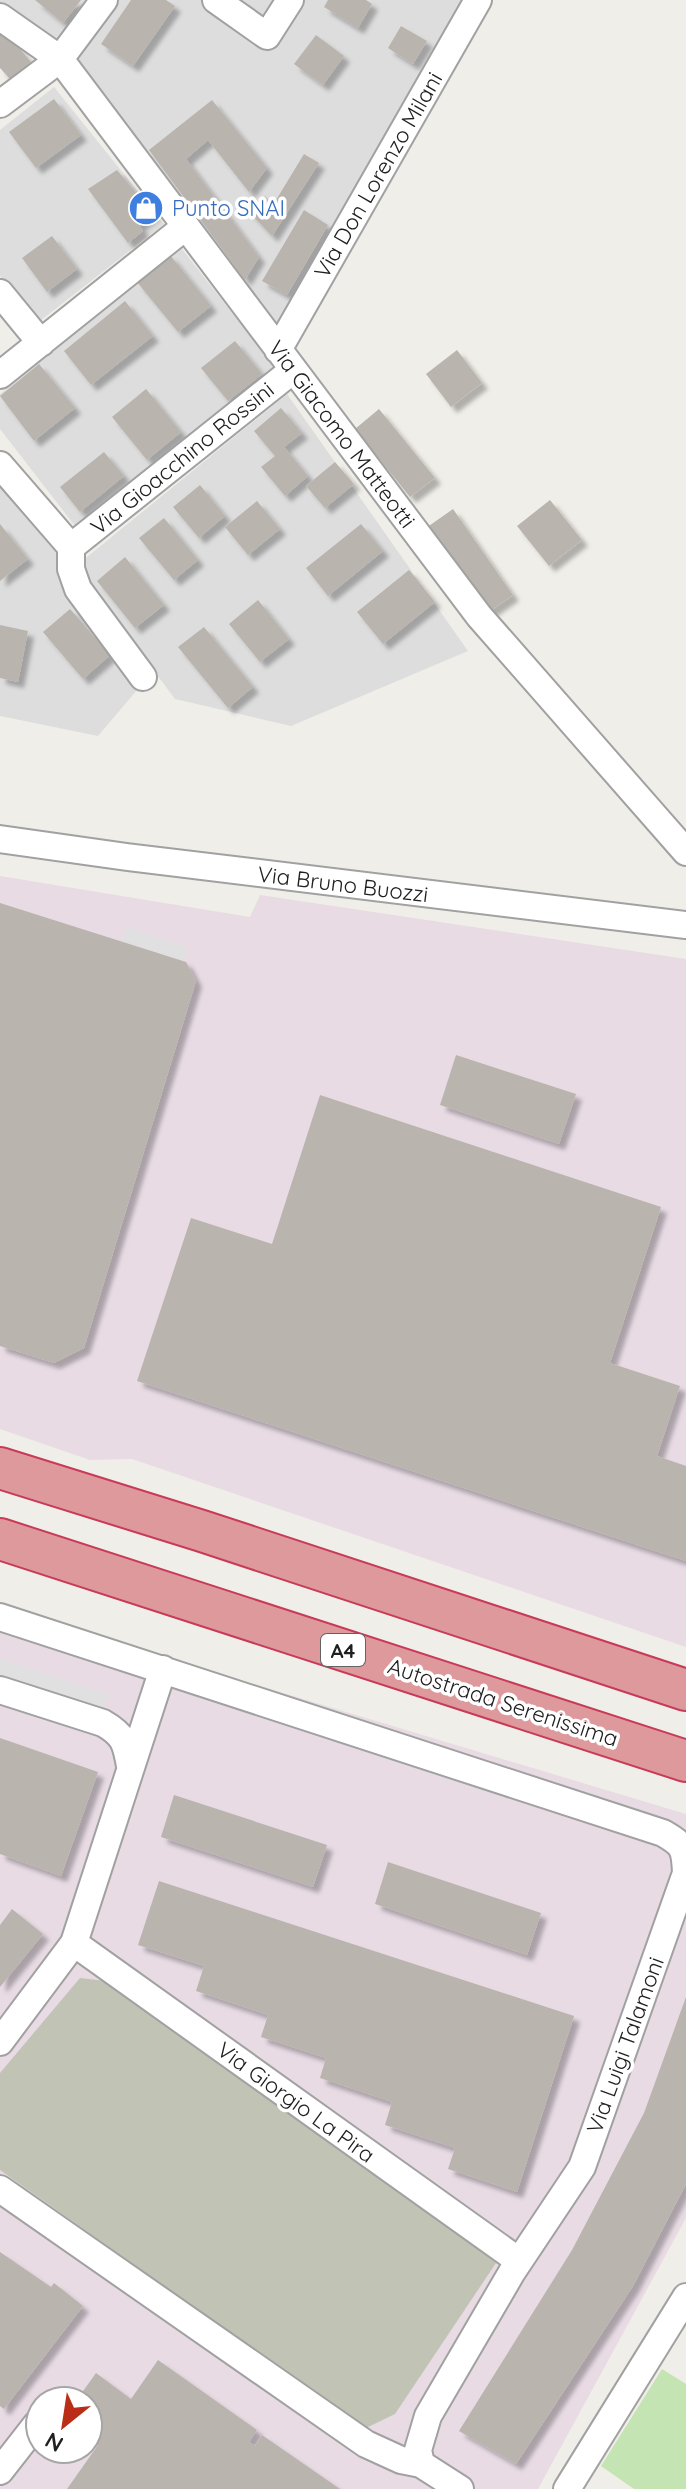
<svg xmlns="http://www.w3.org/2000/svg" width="686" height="2489" viewBox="0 0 686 2489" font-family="Quicksand,sans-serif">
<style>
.residential{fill:#dedddd}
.industrial{fill:#e8dbe4;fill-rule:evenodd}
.construction{fill:#c1c3b4}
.grass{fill:#c5e4b4}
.parking{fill:#e0e0e0}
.building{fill:#b9b4ae;filter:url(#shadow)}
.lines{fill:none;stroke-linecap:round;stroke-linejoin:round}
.minor-casing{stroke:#a1a1a1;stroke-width:30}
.highway-casing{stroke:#c83b58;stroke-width:44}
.minor{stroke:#fff;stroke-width:26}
.highway{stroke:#de999c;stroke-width:40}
.labels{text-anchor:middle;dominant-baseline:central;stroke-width:7;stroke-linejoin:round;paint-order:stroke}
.shield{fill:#fff;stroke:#636363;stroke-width:2}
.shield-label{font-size:20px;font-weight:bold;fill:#202020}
.street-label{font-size:22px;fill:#202020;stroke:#fff}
.shop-label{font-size:22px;fill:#366cbe;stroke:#fff;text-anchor:start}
</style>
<defs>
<filter id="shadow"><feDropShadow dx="6" dy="6" stdDeviation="2" flood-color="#0004"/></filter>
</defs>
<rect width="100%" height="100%" fill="#f0eee8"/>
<path class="residential" d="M 0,0 L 474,0 L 278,345 L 58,54 L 0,14 Z
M 54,87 L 164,224 L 36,324 L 0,276 L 0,130 Z
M 182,249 L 276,369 L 75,526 L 0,429 L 0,394 Z
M 287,394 L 468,651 L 291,726 L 175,699 L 76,566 Z
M 0,472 L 66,549 L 143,683 L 98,736 L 0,716 Z"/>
<path class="industrial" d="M 0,876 L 250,917 L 260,895 L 686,959 L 686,1647 L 132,1459 L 90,1460 L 0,1429 Z
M 0,1608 L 686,1814 L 686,2218 L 538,2489 L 0,2489 ZM 40,2401 L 88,2401 L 88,2449 L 40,2449 Z"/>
<path class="construction" d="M 80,1978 L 115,1982 L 496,2263 L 395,2414 L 366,2428 L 0,2170 L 0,2073 Z"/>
<path class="grass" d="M 662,2369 L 686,2384 L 686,2489 L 634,2489 L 601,2466 Z"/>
<path class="parking" d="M 127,927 L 188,948 L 183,961 L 123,942 Z
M 0,1659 L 108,1694 L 103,1709 L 0,1675 Z"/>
<path class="building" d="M 35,0 L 81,0 L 63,23 Z
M 131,0 L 166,0 L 175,6 L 133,66 L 101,44 Z
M 328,0 L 366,0 L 372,4 L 358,28 L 324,7 Z
M 0,25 L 31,62 L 10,79 L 0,68 Z
M 401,26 L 427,41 L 413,64 L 388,48 Z
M 316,35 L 344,56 L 323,85 L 294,64 Z
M 54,99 L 81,135 L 36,168 L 9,132 Z
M 212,100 L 267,168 L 249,192 L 208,140 L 186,159 L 259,257 L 245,280 L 149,150 Z
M 304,154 L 319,163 L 272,236 L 249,212 L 265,196 L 273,205 Z
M 117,170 L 154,214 L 139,225 L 143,231 L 128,243 L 88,189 Z
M 304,210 L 328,225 L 287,295 L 262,281 Z
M 52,236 L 77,269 L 47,292 L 22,258 Z
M 170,255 L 211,306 L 178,332 L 137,282 Z
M 125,301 L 153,336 L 91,385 L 64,351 Z
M 235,341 L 262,374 L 228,401 L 201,368 Z
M 457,350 L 482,383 L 451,407 L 426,374 Z
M 39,364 L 75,408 L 34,441 L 0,396 Z
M 146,389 L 181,432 L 147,460 L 112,417 Z
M 281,408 L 302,433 L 284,447 L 308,476 L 285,496 L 261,467 L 275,456 L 254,431 Z
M 379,409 L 435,478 L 410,497 L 355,429 Z
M 104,452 L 124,476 L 80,512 L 60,487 Z
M 335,462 L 354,484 L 325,508 L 306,486 Z
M 200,485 L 225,516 L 199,538 L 173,507 Z
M 550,500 L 582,540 L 549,566 L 517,526 Z
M 257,501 L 280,529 L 248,555 L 225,527 Z
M 453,509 L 513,595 L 486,614 L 426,528 Z
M 164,518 L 198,560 L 174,580 L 139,538 Z
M 0,524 L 28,559 L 0,581 Z
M 361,524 L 383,551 L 328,596 L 306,568 Z
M 125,557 L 164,605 L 135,628 L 97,581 Z
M 409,570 L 435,602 L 383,644 L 357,612 Z
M 258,600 L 289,639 L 260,662 L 229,624 Z
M 70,609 L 110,655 L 83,679 L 43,632 Z
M 0,625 L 28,631 L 18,682 L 0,678 Z
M 204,627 L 253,687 L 228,708 L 178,647 Z
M 0,903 L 186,962 L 196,981 L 84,1348 L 54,1363 L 0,1346 Z
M 456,1055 L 576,1094 L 559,1144 L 440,1105 Z
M 320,1095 L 661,1207 L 610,1363 L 680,1386 L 657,1456 L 686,1466 L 686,1561 L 137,1381 L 191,1218 L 272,1244 Z
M 0,1738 L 98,1772 L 61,1876 L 0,1854 Z
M 174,1795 L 327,1845 L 313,1887 L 161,1837 Z
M 388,1862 L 541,1913 L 527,1955 L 375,1904 Z
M 159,1881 L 574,2016 L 517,2192 L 448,2169 L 455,2148 L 385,2125 L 392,2102 L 320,2078 L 326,2058 L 261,2037 L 268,2015 L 196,1991 L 204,1966 L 138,1945 Z
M 12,1909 L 43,1934 L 0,1987 L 0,1925 Z
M 686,1997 L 686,2184 L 633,2286 L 516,2464 L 459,2431 L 572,2250 L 644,2113 Z
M 0,2252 L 51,2287 L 54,2283 L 83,2306 L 4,2409 L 0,2406 Z
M 158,2360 L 257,2430 L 249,2442 L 255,2446 L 262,2435 L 340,2489 L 67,2489 L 98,2445 L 88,2438 L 88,2401 L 76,2401 L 96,2373 L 131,2399 Z"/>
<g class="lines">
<g class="minor-casing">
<path id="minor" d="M 216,0 L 267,36 L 290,0
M 0,17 L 60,59 L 479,616 L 686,852
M 0,104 L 60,59 L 104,0
M 0,293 L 41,343
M 278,350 L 478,0
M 0,375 L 185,227
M 0,465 L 71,547 L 71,569 L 78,589 L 143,677
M 71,547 L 293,370
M 0,839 L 127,857 L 686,925
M 0,1617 L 663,1833 C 684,1845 685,1849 686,1873 L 582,2167 L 512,2272 L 428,2416 L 418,2450 L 421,2464
M 0,1690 L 103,1723 C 124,1735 126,1743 130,1766
M 74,1943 L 519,2261
M 0,2042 L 74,1943 L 163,1669
M 0,2189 L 366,2444 L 401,2460 L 421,2464 L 460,2489
M 0,2471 L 36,2425
M 567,2489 L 686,2297"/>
</g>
<g class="highway-casing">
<path id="highway" d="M 0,1468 L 202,1531 L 686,1690
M 0,1539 L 686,1761"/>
</g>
<use href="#minor" class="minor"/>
<use href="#highway" class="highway"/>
</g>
<defs>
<g id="shop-disc" transform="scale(1.8)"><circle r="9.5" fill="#3f7fe0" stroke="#fff"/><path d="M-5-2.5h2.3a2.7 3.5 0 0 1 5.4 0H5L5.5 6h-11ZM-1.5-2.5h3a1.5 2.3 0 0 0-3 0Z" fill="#fff"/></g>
</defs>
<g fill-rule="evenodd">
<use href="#shop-disc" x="146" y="208"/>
</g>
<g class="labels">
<rect class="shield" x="321" y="1634" width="44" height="32" rx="6"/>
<g class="shield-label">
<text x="343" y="1650">A4</text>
</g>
<g class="street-label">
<text transform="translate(378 175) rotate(-60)">Via Don Lorenzo Milani</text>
<text transform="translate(342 434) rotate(53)">Via Giacomo Matteotti</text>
<text transform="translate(182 458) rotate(-39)">Via Gioacchino Rossini</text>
<text transform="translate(343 884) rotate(7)">Via Bruno Buozzi</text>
<text transform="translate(503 1702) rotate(18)">Autostrada Serenissima</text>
<text transform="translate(625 2045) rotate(-70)">Via Luigi Talamoni</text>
<text transform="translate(296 2102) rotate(36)">Via Giorgio La Pira</text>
</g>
<g class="shop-label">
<text x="172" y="208">Punto SNAI</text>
</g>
</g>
<g transform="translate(64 2425) rotate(210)"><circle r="38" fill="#ffffff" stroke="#a6a6a6" stroke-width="2"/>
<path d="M0-6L14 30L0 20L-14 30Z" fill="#ba2d17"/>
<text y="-12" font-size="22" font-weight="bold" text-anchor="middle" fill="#202020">N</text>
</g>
</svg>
